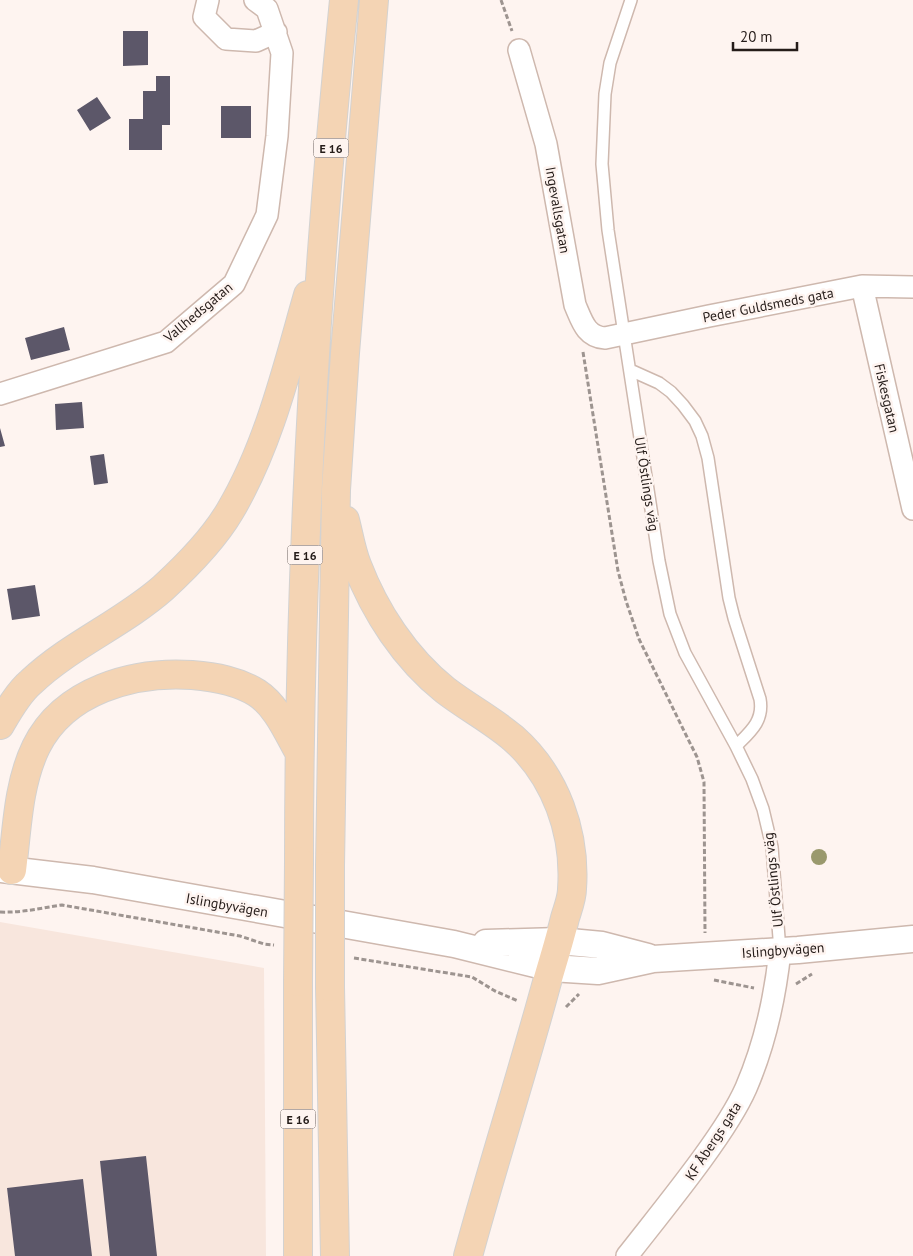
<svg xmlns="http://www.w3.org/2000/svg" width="913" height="1256" viewBox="0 0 913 1256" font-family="'PT Sans',sans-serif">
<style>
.built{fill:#f8e6dd}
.building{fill:#5c5769}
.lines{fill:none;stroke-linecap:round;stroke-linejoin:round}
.service-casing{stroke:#ceb8ae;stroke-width:14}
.minor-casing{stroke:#ceb8ae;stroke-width:24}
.tertiary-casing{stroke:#ceb8ae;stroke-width:29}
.trunk-casing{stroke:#d3d2d1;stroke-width:30}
.path{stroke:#9d9490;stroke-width:3;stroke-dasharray:5 2.5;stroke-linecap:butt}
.service{stroke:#fff;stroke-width:11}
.minor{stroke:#fff;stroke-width:21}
.tertiary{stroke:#fff;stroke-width:26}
.trunk{stroke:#f4d4b4;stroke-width:28}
.trunk-bridge-casing{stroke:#d3d2d1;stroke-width:30;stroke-linecap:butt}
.trunk-bridge{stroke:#f4d4b4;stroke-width:28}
.tree{fill:#9a996d}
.labels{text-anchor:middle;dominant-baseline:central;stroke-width:5;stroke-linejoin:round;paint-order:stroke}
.shield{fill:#fef4f0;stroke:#665d5a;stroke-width:1}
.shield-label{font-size:12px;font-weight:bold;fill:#251c19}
.street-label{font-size:14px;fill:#251c19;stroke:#fef4f0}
</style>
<rect width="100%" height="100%" fill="#fef4f0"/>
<path class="built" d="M 0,922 L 264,968 L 266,1256 L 0,1256 Z"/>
<path class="building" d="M 123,31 L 148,31 L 148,65 L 123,66 Z
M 156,76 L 170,76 L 170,125 L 162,125 L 162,150 L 129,150 L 129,119 L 143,119 L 143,91 L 156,91 Z
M 97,97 L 111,118 L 90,131 L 77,110 Z
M 221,106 L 251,106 L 251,138 L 221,138 Z
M 64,327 L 70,350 L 31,360 L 25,338 Z
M 82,402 L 84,428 L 56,430 L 55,404 Z
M 0,428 L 5,446 L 0,447 Z
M 104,454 L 108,483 L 94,485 L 90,456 Z
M 35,585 L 40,616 L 12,620 L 7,589 Z
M 146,1156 L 157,1256 L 110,1256 L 100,1161 Z
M 83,1179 L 92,1256 L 15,1256 L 7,1188 Z"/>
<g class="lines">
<g class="service-casing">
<path id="service" d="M 631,0 L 610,63 L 605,94 L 602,164 L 608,230 L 659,561 L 670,614 L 685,653 L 736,746 L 752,779 L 763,809 L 772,847 L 780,951
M 630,370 L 659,383 L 671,392 L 683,405 L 695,421 L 702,436 L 708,458 L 729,598 L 734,618 L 760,699 C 764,721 750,732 736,746"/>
</g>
<g class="minor-casing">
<path id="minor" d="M 208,0 L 204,17 L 226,39 L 256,41 L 276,32
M 519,50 L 546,144 L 575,305 C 582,321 586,337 605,338 L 709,316 L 862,286 L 913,287
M 862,286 L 913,509
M 0,394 L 166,342 L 234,284 L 267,215 L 277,136 L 282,53 L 267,9 L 255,0
M 627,1256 C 652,1224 678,1192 702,1159 C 718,1137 735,1113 746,1088 C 765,1044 775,998 780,951"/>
</g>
<g class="tertiary-casing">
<path id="tertiary" d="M 0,869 L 93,880 L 454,944 L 551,968 L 598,971 L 653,959 L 798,950 L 913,939
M 486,943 L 559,941 L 602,945 L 648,957"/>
</g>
<g class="trunk-casing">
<path id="trunk" d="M 345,520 C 349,535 351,550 357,565 C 375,612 405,658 445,690 C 467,707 492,720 513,738 C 556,776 576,833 572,889 C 572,898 568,908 565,918 C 560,939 553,961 547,982 C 522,1074 493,1164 468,1256
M 0,725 C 8,711 18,693 31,682 C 70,645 122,624 163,588 C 187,566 213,540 230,511 C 269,445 287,368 308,295
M 299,861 C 299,574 315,286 344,0
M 330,866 L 336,490 L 345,353 L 374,0
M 12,870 C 17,829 18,784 36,747 C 64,690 134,671 192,675 C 216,677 238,681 257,693 C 277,706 288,733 299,752
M 330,987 L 335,1256
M 298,1256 L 298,982"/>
</g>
<path class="path" d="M 501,0 L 512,31
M 583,352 L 618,571 L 626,601 L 639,639 L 687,737 L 697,757 L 704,782 L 705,933
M 0,912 C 22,913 40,908 62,905 L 240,936 L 264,944 L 274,945
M 354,958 L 472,977 L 495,991 L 518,1001
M 714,980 L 754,988
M 796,984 L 812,974
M 566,1007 L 579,994"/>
<use href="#service" class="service"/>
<use href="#minor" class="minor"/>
<use href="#tertiary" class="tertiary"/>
<use href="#trunk" class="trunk"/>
<g class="trunk-bridge-casing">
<path id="trunk-bridge" d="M 330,866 L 330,987
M 298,982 L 299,861"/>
</g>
<use href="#trunk-bridge" class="trunk-bridge"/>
</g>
<circle class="tree" cx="819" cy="857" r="8"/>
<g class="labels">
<g class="shield">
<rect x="313.5" y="138.5" width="35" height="19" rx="4"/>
<rect x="287.5" y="545.5" width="35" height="19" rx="4"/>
<rect x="280.5" y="1109.5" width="35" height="19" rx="4"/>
</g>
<g class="shield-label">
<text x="331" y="148">E 16</text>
<text x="305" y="555">E 16</text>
<text x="298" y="1119">E 16</text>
</g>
<g class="street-label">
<text transform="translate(558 210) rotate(80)">Ingevallsgatan</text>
<text transform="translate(768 305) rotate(-11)">Peder Guldsmeds gata</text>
<text transform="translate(198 312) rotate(-40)">Vallhedsgatan</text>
<text transform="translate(887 398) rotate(77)">Fiskesgatan</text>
<text transform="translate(647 484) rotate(81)">Ulf Östlings väg</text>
<text transform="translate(773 880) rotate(-96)">Ulf Östlings väg</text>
<text transform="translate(227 905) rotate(10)">Islingbyvägen</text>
<text transform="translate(783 950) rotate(-4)">Islingbyvägen</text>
<text transform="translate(713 1141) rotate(-57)">KF Åbergs gata</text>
</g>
</g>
<path d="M733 42v8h64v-8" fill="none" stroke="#251c19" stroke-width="2.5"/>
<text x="740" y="42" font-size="15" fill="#251c19" stroke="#fef4f0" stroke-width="4" paint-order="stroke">20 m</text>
</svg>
